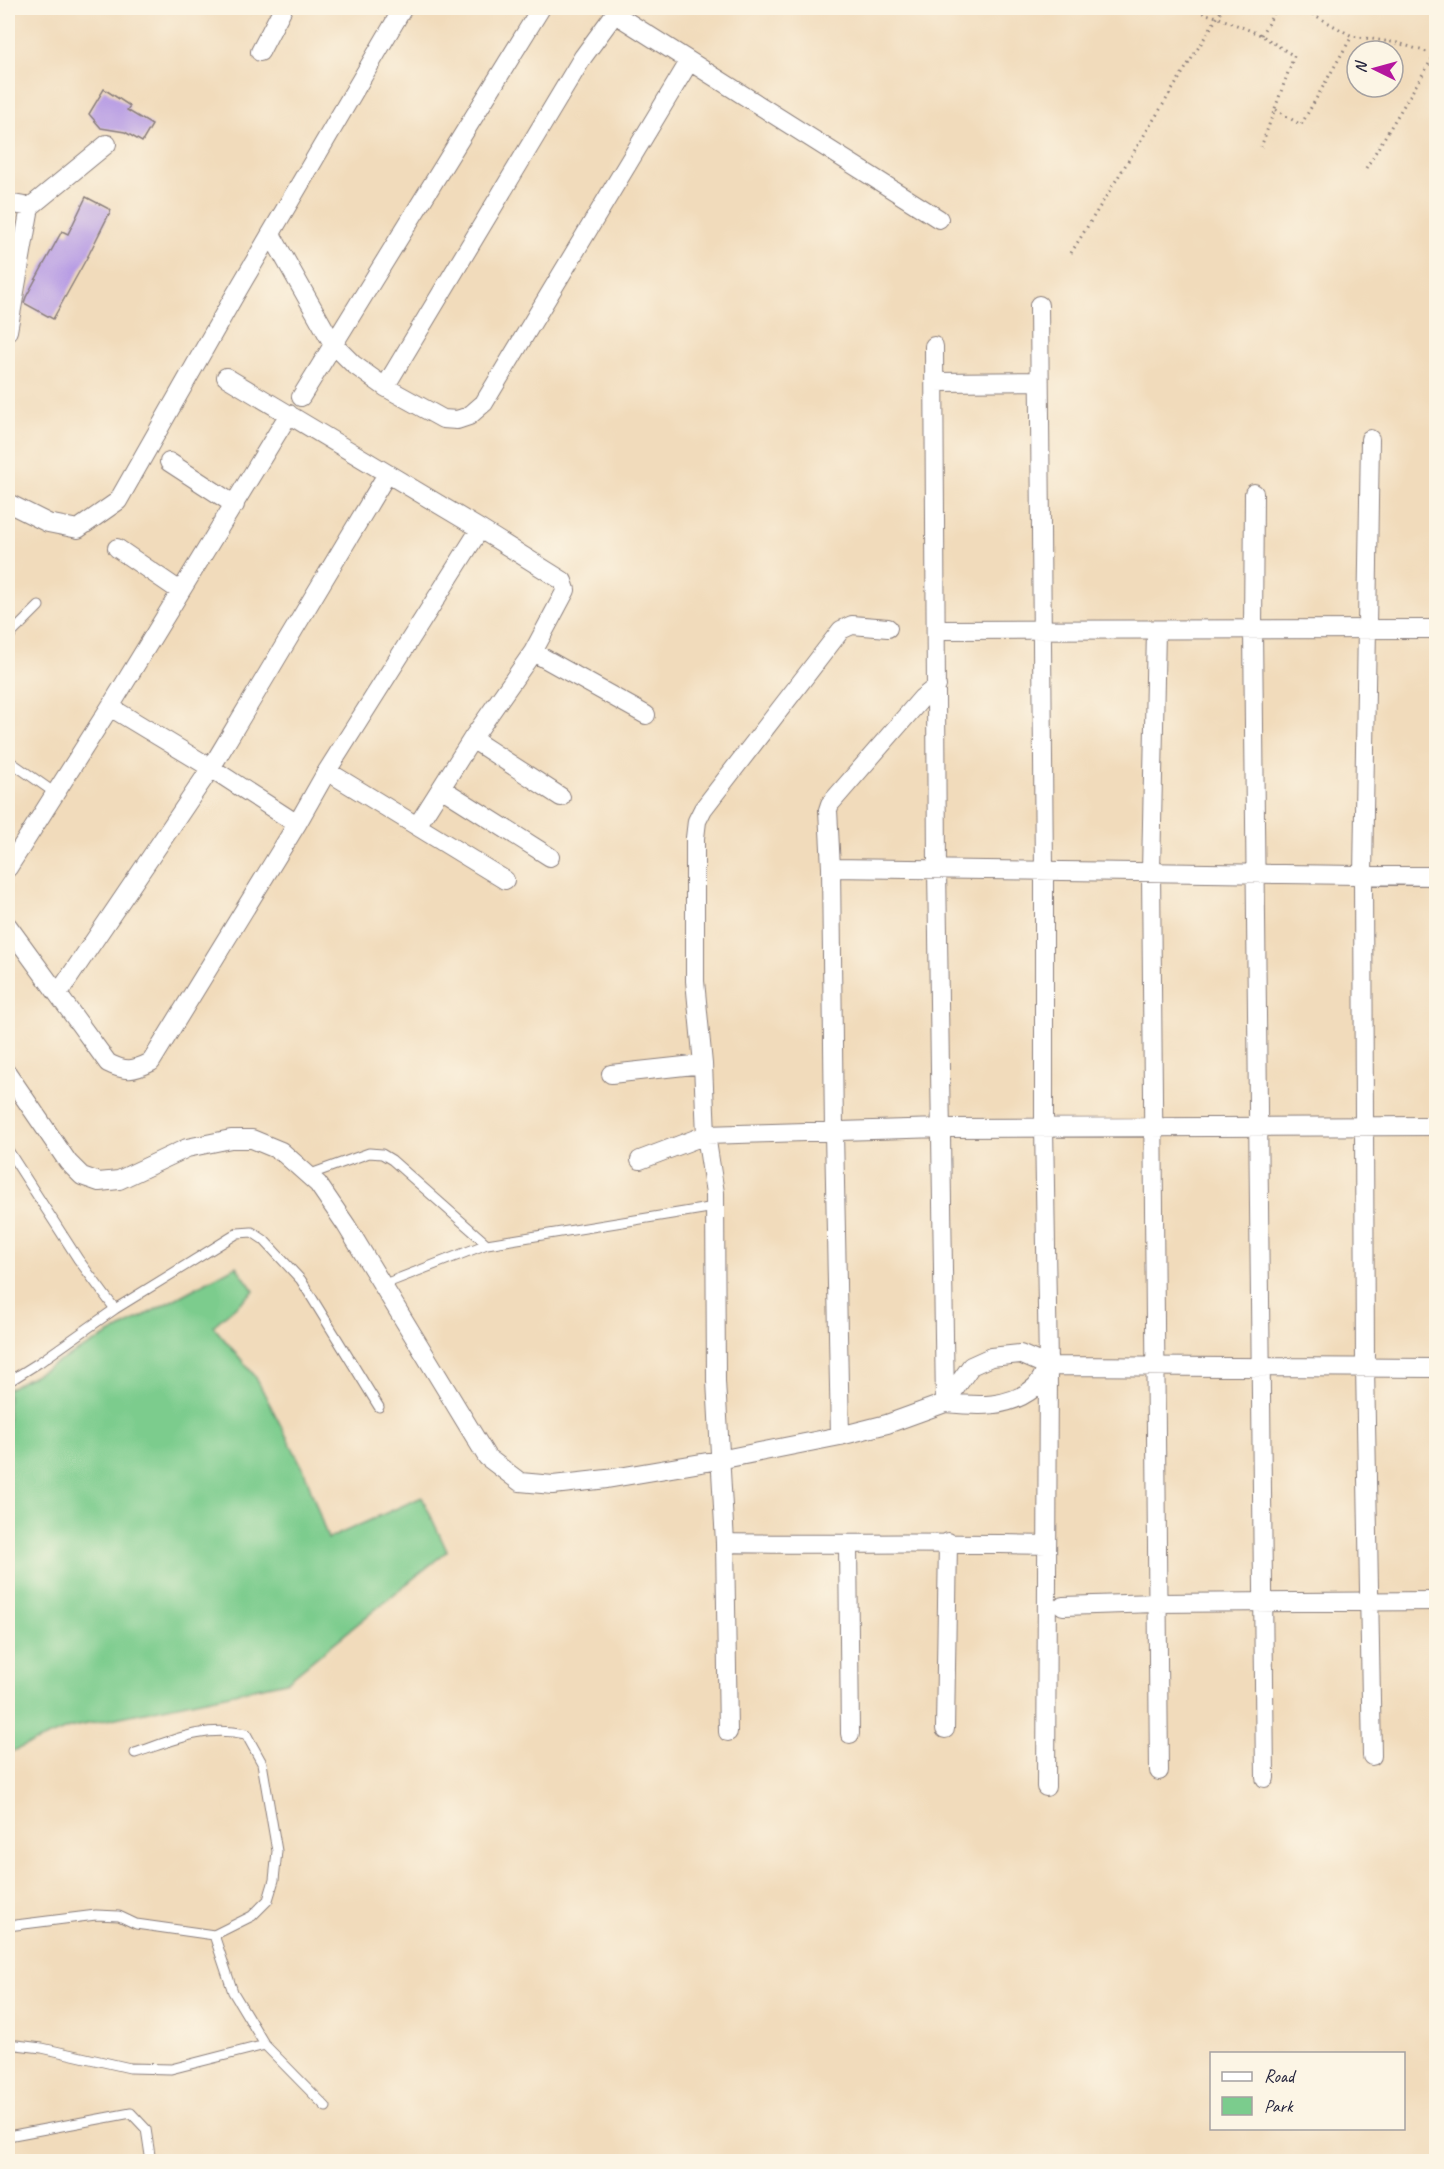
<svg xmlns="http://www.w3.org/2000/svg" width="1444" height="2169" viewBox="0 0 1444 2169" font-family="Caveat,sans-serif">
<style>
.green{fill:#7bcc8d;stroke:#4e7764;stroke-width:1.5}
.building{fill:#b59ae4}
.lines{fill:none;stroke-linecap:round;stroke-linejoin:round}
.lane-casing{stroke:#8a7e7b;stroke-width:11}
.street-casing{stroke:#8a7e7b;stroke-width:20}
.path{stroke:#8a7e7b;stroke-width:3;stroke-dasharray:1.5 4.5;stroke-linecap:butt}
.lane{stroke:#fff;stroke-width:9}
.street{stroke:#fff;stroke-width:18}
</style>
<rect width="100%" height="100%" fill="#fcf5e5"/>
<filter id="ink" filterUnits="userSpaceOnUse"><feTurbulence type="fractalNoise" baseFrequency=".0167" numOctaves="2"/><feDisplacementMap in="SourceGraphic" scale="12" xChannelSelector="R" yChannelSelector="G"/><feConvolveMatrix kernelMatrix="1 2 1 2 8 2 1 2 1" color-interpolation-filters="sRGB"/></filter>
<filter id="wash" filterUnits="userSpaceOnUse"><feTurbulence type="fractalNoise" baseFrequency=".008" numOctaves="4" result="noise"/><feDisplacementMap in="SourceGraphic" scale="24" xChannelSelector="R" yChannelSelector="G"/><feGaussianBlur stdDeviation="1.35" result="paint"/><feColorMatrix in="noise" values="0 0 0 0 0 0 0 0 0 0 0 0 0 0 0 0 0 1.4 0 .05"/><feComposite in="paint" operator="in"/></filter>
<g filter="url(#wash)">
<rect width="100%" height="100%" fill="#f1dbbb"/>
<path class="green" d="M 236,1266 L 254,1291 L 213,1326 L 255,1376 L 304,1470 L 328,1539 L 422,1497 L 447,1551 L 286,1682 L 69,1728 L 8,1753 L 8,1389 Z"/>
<g id="blocks">
<path class="building" d="M 104,89 L 130,106 L 127,110 L 152,125 L 142,142 L 125,132 L 101,128 L 89,114 Z
M 86,197 L 111,210 L 89,254 L 53,319 L 24,303 L 26,297 L 62,231 L 68,234 Z"/>
</g>
</g>
<g filter="url(#ink)">
<use href="#blocks" fill-opacity="0" stroke="#8a7e7b" stroke-width="1.5"/>
<g class="lines">
<g class="lane-casing">
<path id="lane" d="M 8,637 L 39,606
M 8,760 L 55,793
M 8,1150 L 78,1259 L 115,1309 L 238,1233 L 252,1232 L 264,1240 L 301,1280 L 379,1407
M 308,1175 L 369,1153 L 382,1154 L 392,1160 L 487,1244 L 715,1207
M 382,1285 L 487,1244
M 8,1382 L 40,1362 L 115,1309
M 8,1926 L 96,1915 L 119,1916 L 136,1924 L 214,1935 L 252,1916 L 268,1900 L 274,1880 L 277,1851 L 262,1763 L 246,1734 C 204,1725 174,1740 135,1753
M 214,1935 L 233,1992 L 265,2045 L 326,2107
M 8,2044 L 42,2048 L 130,2068 L 171,2069 L 265,2045
M 8,2136 L 131,2113 L 146,2129 L 151,2162"/>
</g>
<g class="street-casing">
<path id="street" d="M 615,14 L 939,219
M 260,52 L 283,8
M 8,203 L 30,207 L 8,331
M 30,207 L 107,144
M 271,234 L 333,344 L 353,364 L 385,387 L 443,419 L 457,420 L 469,416 L 484,403 L 689,62
M 1039,305 L 1044,871 L 1044,1127 L 1048,1366 L 1046,1787
M 934,346 L 937,869 L 945,1403 C 977,1406 1009,1409 1035,1387 C 1040,1382 1044,1374 1047,1367
M 226,377 L 480,529 L 563,581 L 566,590 L 533,652 L 472,739 L 417,826
M 934,382 L 1039,381
M 385,387 L 583,57 L 619,8
M 301,397 L 541,8
M 1370,439 L 1363,875 L 1365,1367 L 1372,1756
M 169,462 L 235,505
M 1254,493 L 1253,630 L 1265,1778
M 8,503 L 48,523 L 78,529 L 118,501 L 232,300 L 403,8
M 117,548 L 180,591
M 936,630 L 1436,629
M 1156,630 L 1151,872 L 1159,1771
M 533,652 L 646,715
M 110,707 L 211,768 L 297,824
M 472,739 L 561,797
M 327,771 L 505,880
M 441,788 L 550,857
M 8,868 L 110,707 L 289,414
M 831,868 L 1436,876
M 8,926 L 108,1063 C 126,1072 133,1071 151,1062 L 297,824 L 327,771 L 480,529
M 58,994 L 211,768 L 387,474
M 8,1074 L 68,1162 L 82,1176 L 99,1182 L 119,1180 L 187,1148 L 231,1139 L 252,1139 L 281,1151 L 318,1184 L 346,1225 L 487,1457 L 520,1482 L 553,1485 L 607,1479 L 719,1460 L 840,1436 L 887,1424 L 945,1403 L 971,1366 L 991,1357 L 1020,1354 L 1048,1366 L 1436,1368
M 611,1074 L 703,1064
M 640,1160 L 706,1135 L 941,1128 L 1436,1126
M 840,1436 L 834,1132 L 831,868 L 828,810 L 830,804 L 922,698 L 937,686
M 725,1543 C 832,1545 939,1542 1046,1545
M 848,1545 L 850,1734
M 1063,1606 L 1156,1603 L 1436,1601
M 945,1729 L 948,1542
M 728,1732 L 725,1543 L 716,1381 L 715,1193 L 706,1135 L 703,1064 L 695,981 L 695,838 L 697,821 L 703,809 L 841,630 L 852,625 L 888,628"/>
</g>
<path class="path" d="M 1185,8 L 1217,17 L 1261,35 L 1294,56 L 1261,147
M 1302,8 L 1352,36 L 1398,43 L 1436,55
M 1261,35 L 1277,8
M 1276,110 L 1301,125 L 1352,36
M 1366,168 L 1435,54
M 1071,253 L 1223,8"/>
<use href="#lane" class="lane"/>
<use href="#street" class="street"/>
</g>
</g>
<rect width="1444" height="2169" fill="none" stroke="#fcf5e5" stroke-width="30"/>
<rect x="1210" y="2052" width="195" height="78" fill="#fcf5e5" stroke="#a5a1a1" stroke-width="1.5"/>
<rect x="1222" y="2072" width="30" height="9" fill="#ffffff" stroke="#a5a1a1" stroke-width="1.5"/>
<text x="1264" y="2082" font-size="18" fill="#22223b">Road</text>
<rect x="1222" y="2097" width="30" height="18" fill="#7bcc8d" stroke="#a5a1a1" stroke-width="1.5"/>
<text x="1264" y="2112" font-size="18" fill="#22223b">Park</text>
<g transform="translate(1375 69) rotate(275)"><circle r="28" fill="#fcf5e5" stroke="#a5a1a1" stroke-width="1.5"/>
<path d="M0-4.5L10 22L0 15L-10 22Z" fill="#b5179e"/>
<text y="-9" font-size="16" font-weight="bold" text-anchor="middle" fill="#22223b">N</text>
</g>
</svg>
